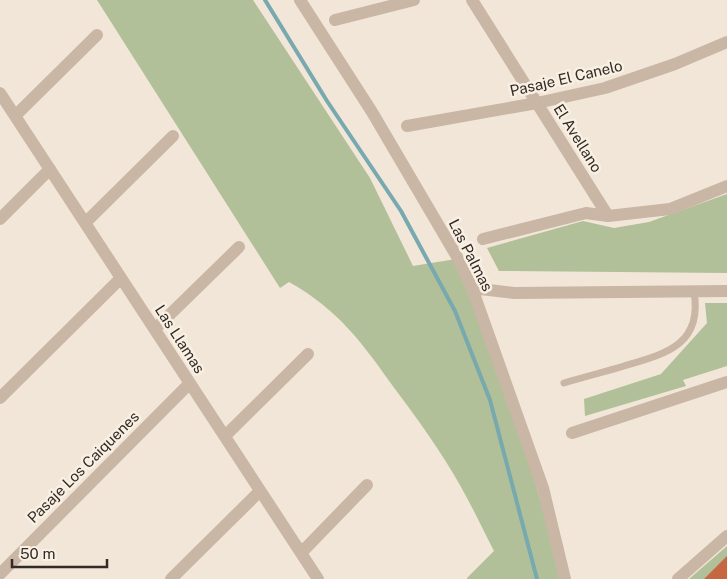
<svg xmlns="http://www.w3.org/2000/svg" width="727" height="579" viewBox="0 0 727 579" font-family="'Public Sans',sans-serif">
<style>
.green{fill:#b1c098}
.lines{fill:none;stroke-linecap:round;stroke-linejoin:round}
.stream{stroke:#77a9ae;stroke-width:4}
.building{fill:#c66741}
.lane{stroke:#c9b6a4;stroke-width:7}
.street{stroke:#c9b6a4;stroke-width:12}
.labels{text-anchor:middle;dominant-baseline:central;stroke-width:5;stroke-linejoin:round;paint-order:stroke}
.street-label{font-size:15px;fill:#342b26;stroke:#f9f0e4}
</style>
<rect width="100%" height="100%" fill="#f1e6d8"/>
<path class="green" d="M 97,0 L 253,0 L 370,178 L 413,266 L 456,259 L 513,406 L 563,579 L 467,579 L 467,578 L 494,551 C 483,530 473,508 461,487 C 442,453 419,421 395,389 C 363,344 339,310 289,282 L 280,288 Z
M 727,194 L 727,273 L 499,271 L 487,248 L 583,221 L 614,228 L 649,222 Z
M 705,303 L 727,303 L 727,366 L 683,380 L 686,386 L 585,416 L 584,399 L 661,374 L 707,323 Z
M 727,546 L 727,579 L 689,579 Z"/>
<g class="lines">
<path class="stream" d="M 265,0 L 327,101 L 401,211 L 455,311 L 490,400 L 537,579"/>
</g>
<path class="building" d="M 727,556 L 727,579 L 704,579 Z"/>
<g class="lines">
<path class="lane" d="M 564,383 C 584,377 604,372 624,366 C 665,354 703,345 694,292"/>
<path class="street" d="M 300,0 L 372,112 L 456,255 L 472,288 L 543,488 L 565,579
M 472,0 L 608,216
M 335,20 L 414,0
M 0,93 L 318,579
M 15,116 L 97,35
M 407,126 L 537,103 L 605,88 L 675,64 L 727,42
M 0,219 L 50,169
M 85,223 L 173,136
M 483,239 L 586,213 L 608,216 L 670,209 L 727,186
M 472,288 L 514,293 L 727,291
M 155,329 L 239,247
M 0,398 L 121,278
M 572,433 L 727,382
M 225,436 L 308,354
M 301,553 L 367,485
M 0,574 L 190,383
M 171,579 L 260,491
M 678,579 L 727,536"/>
</g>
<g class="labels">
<g class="street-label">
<text transform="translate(566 78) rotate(-13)">Pasaje El Canelo</text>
<text transform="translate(578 138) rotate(58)">El Avellano</text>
<text transform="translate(471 255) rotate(63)">Las Palmas</text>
<text transform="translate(180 339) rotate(57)">Las Llamas</text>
<text transform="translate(83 467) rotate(-45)">Pasaje Los Caiquenes</text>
</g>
</g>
<path d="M12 559v8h95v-8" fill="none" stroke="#342b26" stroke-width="2.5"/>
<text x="20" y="559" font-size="15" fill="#342b26" stroke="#f9f0e4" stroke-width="4" paint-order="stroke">50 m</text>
</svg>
